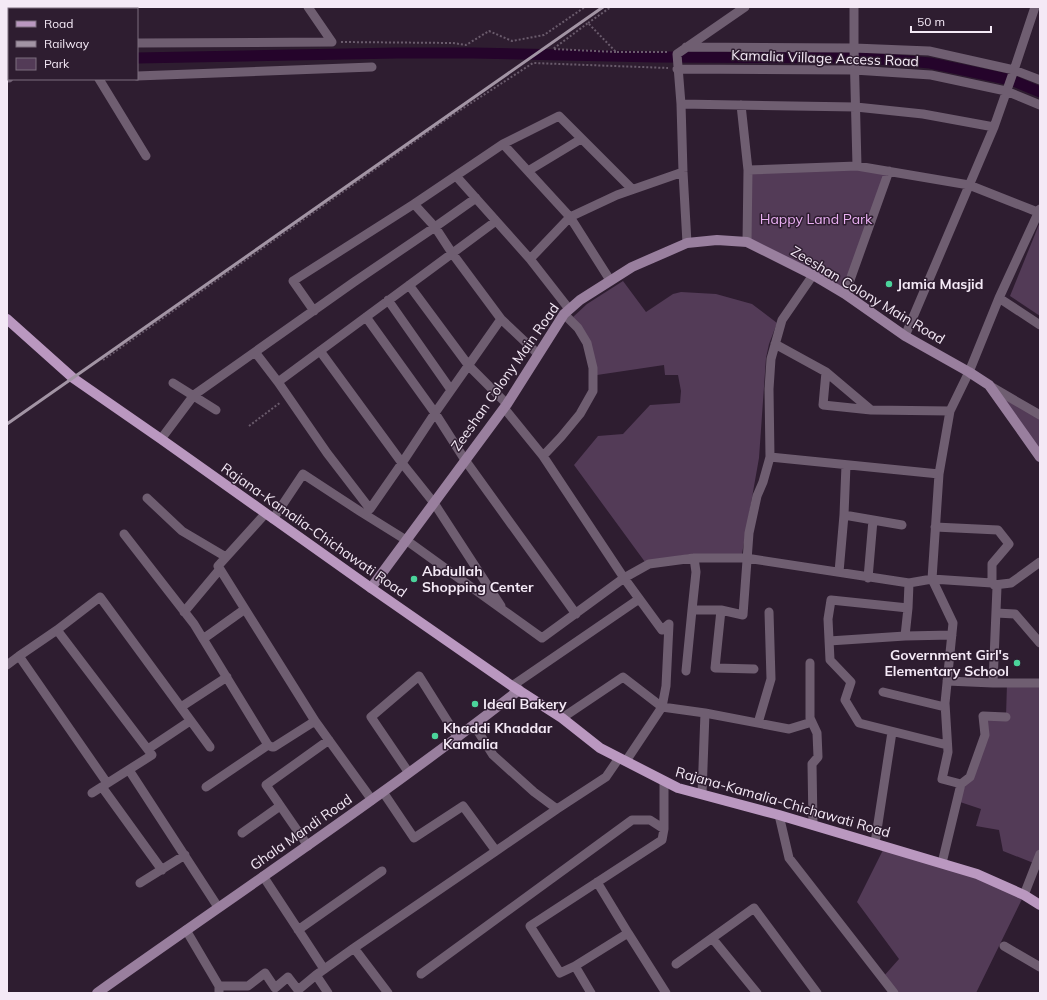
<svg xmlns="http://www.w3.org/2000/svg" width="1047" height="1000" viewBox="0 0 1047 1000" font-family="Mulish,sans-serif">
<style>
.green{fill:#533b57}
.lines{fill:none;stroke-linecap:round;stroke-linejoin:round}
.canal{stroke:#25042b;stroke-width:11}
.path{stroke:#6a5b6c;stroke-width:2;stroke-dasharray:2 2;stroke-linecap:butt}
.street{stroke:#6f5e71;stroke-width:9}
.secondary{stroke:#997f9e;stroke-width:10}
.primary{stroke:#ba98c0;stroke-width:10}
.rail{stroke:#a294a4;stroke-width:3}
.poi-dot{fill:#4bd49b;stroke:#2e1d30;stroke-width:1.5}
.labels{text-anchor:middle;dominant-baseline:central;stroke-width:3;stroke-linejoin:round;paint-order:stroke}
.street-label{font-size:14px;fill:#f4e9f6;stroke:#2e1d30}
.park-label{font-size:14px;fill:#eab0f3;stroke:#2e1d30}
.poi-label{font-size:14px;font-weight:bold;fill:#f4e9f6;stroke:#2e1d30;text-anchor:start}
</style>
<rect width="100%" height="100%" fill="#2e1d30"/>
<path class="green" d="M 857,166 L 889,171 L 845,294 L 747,242 L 748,173 Z
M 1040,222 L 1040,316 L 1010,296 Z
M 623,281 L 646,312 L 673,294 L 681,292 L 716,294 L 752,304 L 777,323 L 769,344 L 766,358 L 759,458 L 742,554 L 691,554 L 645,562 L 574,465 L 598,436 L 623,434 L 650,405 L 680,403 L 681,391 L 678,375 L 665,375 L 664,365 L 597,375 L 573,317 L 587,304 Z
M 989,385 L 1040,415 L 1040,457 Z
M 1007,683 L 1040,683 L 1040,854 L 1036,864 L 1003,851 L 999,830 L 976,826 L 981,809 L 957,801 L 970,777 L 985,735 L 983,716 L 1006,717 Z
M 885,846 L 1024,895 L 976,993 L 894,993 L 883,977 L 899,959 L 857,902 Z"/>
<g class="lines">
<path class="canal" d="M 137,58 L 397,53 L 473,53 L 657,57 L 855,58 L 897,60 L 930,63 L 1011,80 L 1040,92
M 7,60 L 9,60"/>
<path class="path" d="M 588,23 L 611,7
M 341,42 L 453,43 L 466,45 L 489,31 L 512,41 L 544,35 L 585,7
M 616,52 L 553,49 L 588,23 L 616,52 L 669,52
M 103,360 L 451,116 L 533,63 L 668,68
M 249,426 L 281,402"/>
<path class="street" d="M 308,7 L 332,42
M 854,7 L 854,48 L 929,51 L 1014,70 L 1040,80
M 137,43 L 332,42
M 7,44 L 9,44
M 686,47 L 854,48 L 857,166
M 677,69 L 854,70 L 931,75 L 1006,91 L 1040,105
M 137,76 L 372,67
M 7,78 L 9,78
M 99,79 L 146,156
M 681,104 L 677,54 L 745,7
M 741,105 L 748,170
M 503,144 L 570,217 L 610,280
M 528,171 L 581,139
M 456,176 L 530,259
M 476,198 L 435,227 L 414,204 L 503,144 L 559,116 L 632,189
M 747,242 L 748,170 L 857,166 L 969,185 L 1040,213
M 687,243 L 683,172 L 681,104 L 856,107 L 923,114 L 994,127
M 409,285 L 469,366 L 507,404
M 845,294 L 889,171
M 999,298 L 1040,325
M 388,300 L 451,390
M 569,309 L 530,259 L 570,217 L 617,195 L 683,172
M 314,311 L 293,281 L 414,204
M 366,317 L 435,413 L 402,463 L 434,503 L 501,606
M 501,319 L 538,354
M 905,336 L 994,127 L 1014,70 L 1035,7
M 775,344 L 826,372 L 871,410
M 320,351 L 402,463 L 370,509 L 327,453 L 278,382 L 496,221
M 255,352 L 278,382
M 826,372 L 823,405 L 871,410 L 950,411
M 173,383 L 216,410
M 990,386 L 1040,415
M 504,408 L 543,456 L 624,578 L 662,630 L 669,624 L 666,686 L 662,707 L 626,761
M 161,439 L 194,395 L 354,282 L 435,227 L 452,253 L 501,319 L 435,413 L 465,460 L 576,614
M 543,456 L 561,437 L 580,414 L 593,391 L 593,368 L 587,343 L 578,328 L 564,314
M 770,457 L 939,474
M 147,498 L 182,531 L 226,557
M 265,514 L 218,566 L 315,721 L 372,800
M 844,515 L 846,465
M 273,519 L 303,474 L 361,512 L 406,540 L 542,638 L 624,578 L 649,564 L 694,558 L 746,558 L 909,583
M 935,527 L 998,530 L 1009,544 L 992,564 L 992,583
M 124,534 L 194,624 L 268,745 L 272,747 L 274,747 L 315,721
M 694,558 L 696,572 L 692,610 L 721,610
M 839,572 L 844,515 L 873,520
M 868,578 L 873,520 L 902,525
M 994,585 L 1011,583 L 1040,562
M 908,608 L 909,583 L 932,579 L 992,583 L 997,587 L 993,683
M 184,612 L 220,569
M 996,613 L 1015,614 L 1040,643
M 57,630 L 152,755 L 92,793
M 203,639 L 245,609
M 829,641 L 905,636
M 810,663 L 810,718 L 817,733 L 818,757 L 812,764 L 813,825
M 7,665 L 19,656
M 754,669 L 715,668 L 721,610 L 743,615 L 749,533 L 757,496 L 763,482 L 770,457 L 769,389 L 771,359 L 782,320 L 813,275
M 686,671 L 692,610
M 947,681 L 993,683 L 1040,683
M 512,686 L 639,599
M 883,692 L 945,707
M 181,707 L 227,677
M 562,718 L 623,677 L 662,707 L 705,713
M 758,723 L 771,679 L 769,612
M 474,725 L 493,755 L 534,792 L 557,809 L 606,777 L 619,758
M 947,745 L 859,723 L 845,700 L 851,682 L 830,660 L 828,619 L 831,600 L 908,608 L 905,636 L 952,635
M 148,749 L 190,721
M 129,770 L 218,907
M 409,773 L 371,717 L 419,676 L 458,738
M 664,781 L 664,829
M 107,783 L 19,656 L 57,630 L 100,597 L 210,747
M 961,784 L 970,777 L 985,735 L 983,716 L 1006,717
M 102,787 L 162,870
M 206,787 L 268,745
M 383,792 L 414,838 L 463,806 L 496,851 L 557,809
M 702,794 L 705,713 L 789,729 L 812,722
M 779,815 L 789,858 L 894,993
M 242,833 L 280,806
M 875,843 L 892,732
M 308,846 L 266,785 L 329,740
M 942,863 L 961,784 L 942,779 L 948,752 L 945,703 L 953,623 L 932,579 L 939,474 L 950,411 L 969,372 L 999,298 L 1040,209
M 263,876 L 324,969
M 140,883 L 185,855
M 1024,895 L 1040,854
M 186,930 L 219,986
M 298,930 L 382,871
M 628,933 L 666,993
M 712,938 L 757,993
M 1004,946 L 1040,967
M 354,948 L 388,993
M 676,964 L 754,908 L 817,993
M 575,966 L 628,933 L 597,882
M 421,974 L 632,820 L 650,820 L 664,829 L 662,840 L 530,926 L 560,973 L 575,966 L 591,993
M 316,975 L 328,993
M 219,993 L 219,986 L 248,986 L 265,973 L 275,988 L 288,977 L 298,990 L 316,975 L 354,948 L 496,851"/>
<path class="secondary" d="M 371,588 L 507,404 L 564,314 L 580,300 L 632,267 L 687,243 L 717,240 L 747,242 L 813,275 L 845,294 L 905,336 L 969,372 L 989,385 L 1040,457
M 97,993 C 238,893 382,797 519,690"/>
<path class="primary" d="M 7,319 L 73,378 L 161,439 L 371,588 L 512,686 L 562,718 L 600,748 L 678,788 L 779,815 L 977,874 L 1024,895 L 1040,905"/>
<path class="rail" d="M 7,424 L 603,7"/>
</g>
<g class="poi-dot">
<circle cx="889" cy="284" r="4"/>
<circle cx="414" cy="579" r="4"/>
<circle cx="1017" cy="663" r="4"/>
<circle cx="475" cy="704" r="4"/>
<circle cx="435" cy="736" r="4"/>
</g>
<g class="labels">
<g class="street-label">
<text transform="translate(825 58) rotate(2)">Kamalia Village Access Road</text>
<text transform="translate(868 295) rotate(31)">Zeeshan Colony Main Road</text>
<text transform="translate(505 377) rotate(-55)">Zeeshan Colony Main Road</text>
<text transform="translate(314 530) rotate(35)">Rajana-Kamalia-Chichawati Road</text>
<text transform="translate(783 802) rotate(16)">Rajana-Kamalia-Chichawati Road</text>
<text transform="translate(301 832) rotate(-35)">Ghala Mandi Road</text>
</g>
<g class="park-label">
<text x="816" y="219">Happy Land Park</text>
</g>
<g class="poi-label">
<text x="897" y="284">Jamia Masjid</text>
<text x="422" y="571">Abdullah<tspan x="422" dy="16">Shopping Center</tspan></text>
<text x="1009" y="655" text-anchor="end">Government Girl's<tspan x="1009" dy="16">Elementary School</tspan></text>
<text x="483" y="704">Ideal Bakery</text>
<text x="443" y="728">Khaddi Khaddar<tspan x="443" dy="16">Kamalia</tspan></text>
</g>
</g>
<rect width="1047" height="1000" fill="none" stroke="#f4e9f6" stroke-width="16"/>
<rect x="8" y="8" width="130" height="72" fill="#2e1d30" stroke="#7d6f7f"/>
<rect x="16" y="21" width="20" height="6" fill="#ba98c0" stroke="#7d6f7f"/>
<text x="44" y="28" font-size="12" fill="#f4e9f6">Road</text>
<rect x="16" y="41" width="20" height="6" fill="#a294a4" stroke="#7d6f7f"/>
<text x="44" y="48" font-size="12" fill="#f4e9f6">Railway</text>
<rect x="16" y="58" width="20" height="12" fill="#533b57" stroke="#7d6f7f"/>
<text x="44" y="68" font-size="12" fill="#f4e9f6">Park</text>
<path d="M911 26v6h80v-6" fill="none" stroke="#f4e9f6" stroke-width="2"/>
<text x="917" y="26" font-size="12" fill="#f4e9f6" stroke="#2e1d30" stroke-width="3" paint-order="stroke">50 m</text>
</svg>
